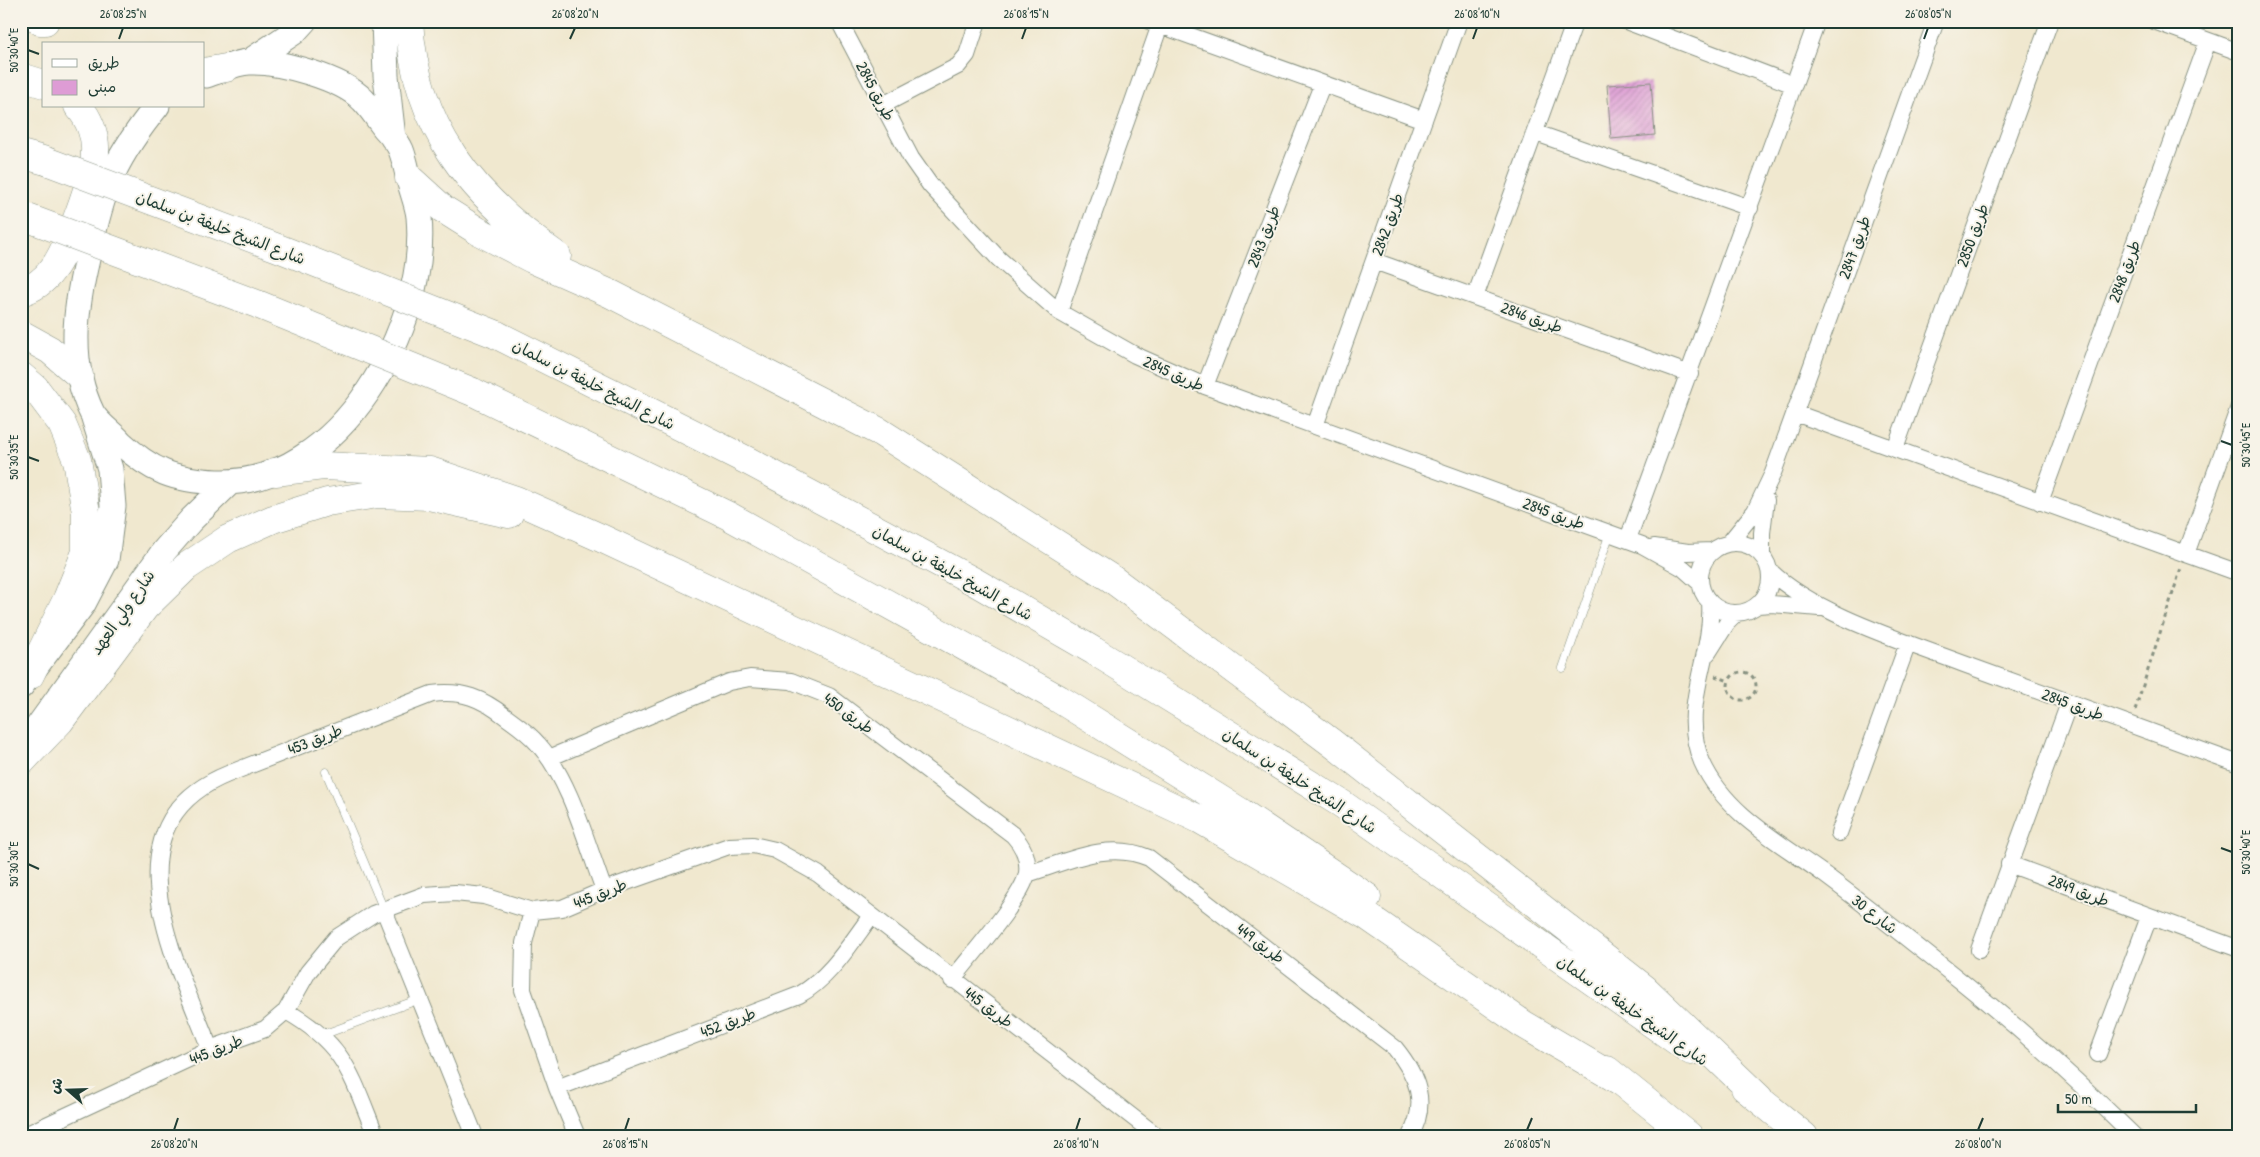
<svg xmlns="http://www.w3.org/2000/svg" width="2260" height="1157" viewBox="0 0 2260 1157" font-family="'Patrick Hand','Playpen Sans Arabic',sans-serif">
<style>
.building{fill:url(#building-hatch)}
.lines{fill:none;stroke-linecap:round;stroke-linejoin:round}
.service-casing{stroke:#889282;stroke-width:9}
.minor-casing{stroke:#889282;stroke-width:18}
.primary-casing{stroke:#889282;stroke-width:27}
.motorway-casing{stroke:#889282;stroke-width:29}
.path{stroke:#889282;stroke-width:3;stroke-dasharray:4 4;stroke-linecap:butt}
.service{stroke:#fff;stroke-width:8}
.minor{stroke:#fff;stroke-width:16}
.primary{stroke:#fff;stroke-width:25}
.motorway{stroke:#fff;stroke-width:28}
.motorway-bridge-casing{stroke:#889282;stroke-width:29;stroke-linecap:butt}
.motorway-bridge{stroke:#fff;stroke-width:28}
.ticks{fill:none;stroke:#1f3d34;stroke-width:2}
.labels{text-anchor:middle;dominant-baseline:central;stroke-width:4;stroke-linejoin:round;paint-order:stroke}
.street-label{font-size:16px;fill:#1f3d34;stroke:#f7f3e8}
.neatline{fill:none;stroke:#1f3d34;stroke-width:2}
.ticks-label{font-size:12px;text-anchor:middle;fill:#1f3d34}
</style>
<defs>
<pattern id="building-hatch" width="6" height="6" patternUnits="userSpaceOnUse" patternTransform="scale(1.25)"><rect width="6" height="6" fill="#de9cd5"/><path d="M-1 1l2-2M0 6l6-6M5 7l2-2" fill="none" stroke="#b380ae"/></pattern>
</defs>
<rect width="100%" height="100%" fill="#f7f3e8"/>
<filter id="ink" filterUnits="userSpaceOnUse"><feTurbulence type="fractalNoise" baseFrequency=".02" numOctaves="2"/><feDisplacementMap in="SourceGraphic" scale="10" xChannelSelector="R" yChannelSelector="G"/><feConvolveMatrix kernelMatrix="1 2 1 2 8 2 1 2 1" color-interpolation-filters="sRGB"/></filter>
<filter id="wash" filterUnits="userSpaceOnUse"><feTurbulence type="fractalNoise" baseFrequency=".0096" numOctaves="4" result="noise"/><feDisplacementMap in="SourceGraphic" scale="20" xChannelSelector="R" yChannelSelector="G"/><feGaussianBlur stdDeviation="1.12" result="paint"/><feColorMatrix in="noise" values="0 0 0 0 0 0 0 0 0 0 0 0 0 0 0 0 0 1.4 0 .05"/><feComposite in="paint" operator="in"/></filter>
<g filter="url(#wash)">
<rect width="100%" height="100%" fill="#f0e8cf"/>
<g id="blocks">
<path class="building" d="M 1651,82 L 1655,135 L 1611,139 L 1607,85 Z"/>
</g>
</g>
<g filter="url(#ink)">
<use href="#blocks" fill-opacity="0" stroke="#889282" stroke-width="1"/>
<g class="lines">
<g class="service-casing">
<path id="service" d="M 1563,668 L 1610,533
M 326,772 L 384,910
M 322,1035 L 420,999"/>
</g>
<g class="minor-casing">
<path id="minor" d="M 839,21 L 911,158 L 930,185 L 999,259 L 1059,312 L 1135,355 L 1205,386 L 1642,545 L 1683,568 L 1700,583
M 1149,21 L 1424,120
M 1626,21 L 1794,85
M 2154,21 L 2239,52
M 883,105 L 958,66 L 967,55 L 978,21
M 1536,133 L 1750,208
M 1374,261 L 1690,374
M 1475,297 L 1575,21
M 1059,312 L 1160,25
M 1205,386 L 1322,85
M 1795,413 L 2239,573
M 1315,426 L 1459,21
M 1895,449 L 2050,21
M 2040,502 L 2208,41
M 1628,539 L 1817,21
M 1730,542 L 1755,511 L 1773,473 L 1936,21
M1700 578a35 35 0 1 1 70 0a35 35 0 1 1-70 0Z
M 1654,547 L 1688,552 L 1711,551
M 1762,554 L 1762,533 L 1766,500
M 2186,554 L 2239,407
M 1770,571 C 1814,614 1906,642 1964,664 C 2055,698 2147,731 2239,764
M 1710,602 C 1714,657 1678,707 1702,762 C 1725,814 1781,843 1825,875 C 1872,910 1917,946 1962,982 C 2022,1030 2079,1082 2134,1136
M 1757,605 L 1772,604 L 1819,608
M 1708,653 L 1727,623 L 1737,613
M 549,758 L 729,682 L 750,678 L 791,681 L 829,696 L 1013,835 C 1023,846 1029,858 1027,873 C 1024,896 969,958 952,980
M 1839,833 L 1908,643
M 2009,864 L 2239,949
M 1027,874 C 1067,862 1108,840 1149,858 L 1395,1048 C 1417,1075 1429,1103 1410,1136
M 384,910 L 475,1136
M 532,911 L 524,943 L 523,990 L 557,1088 L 577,1136
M 1979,950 L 2069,703
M 286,1011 C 346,1045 351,1075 376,1136
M 210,1049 C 177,962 102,825 228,774 L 432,694 C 462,690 482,698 506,717 C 517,725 529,733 538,744 C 570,779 587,845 604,890
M 2098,1054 L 2149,917
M 557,1088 L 799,995 C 830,978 850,944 871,916
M 23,1136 L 210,1049 L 265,1029 L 286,1011 L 308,972 L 336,938 L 373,914 L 424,895 L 455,893 L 484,896 L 532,911 L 562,908 L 604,890 L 729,846 L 753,845 L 775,850 L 818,874 L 1157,1136"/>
</g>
<g class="primary-casing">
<path id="primary" d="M 384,21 L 386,76 L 393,138
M 249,62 L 294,32 L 304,21
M 157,106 C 140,127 125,148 113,173 C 103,193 97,217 92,239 C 77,296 65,358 92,413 C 98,424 112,433 120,442 C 152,472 174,480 218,482 C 340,486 429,325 419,217 C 418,206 413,194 410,183 C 407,172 405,160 401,150 C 398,142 390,134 384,127 C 377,118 371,108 363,100 C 342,78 280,61 250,62 C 236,62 219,71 206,75
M 21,686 L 83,604 L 106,560 L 113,506 L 110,469 L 94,418
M 29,739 L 164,551 L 191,520 L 230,482"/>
</g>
<g class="motorway-casing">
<path id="motorway" d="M 40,21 L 45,21
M 409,21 C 415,128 473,197 557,256
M 204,72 L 226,68
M 21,77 L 44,84
M 21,154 L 46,161
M 409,178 L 443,209 L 478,231 L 532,259 L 611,294 L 880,432 L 1112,579 L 1332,743 L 1645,989 L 1759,1098
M 21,292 C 34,288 44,281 52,270 C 67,252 95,175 95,152 C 96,136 89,118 78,106
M 21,334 L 50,350 L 79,375
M 495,334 L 750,462 L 975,582 L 1094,651 L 1342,804 L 1691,1051
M 21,376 L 35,388 L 62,424 L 77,460 L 86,512 L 86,552 L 67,599 L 30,675
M 473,392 L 729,516 L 1059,699 L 1242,813 L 1367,897
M 275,472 L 323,466 L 430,471 L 516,500 L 601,538 L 1199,819 L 1367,916 L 1523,1024 L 1620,1081
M 21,762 L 60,721 L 145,607 L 186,567 L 228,539 L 273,519 L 327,502 L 378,494 L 429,496 L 509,514
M 1607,1070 L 1689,1136
M 1745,1088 L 1804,1136"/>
</g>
<path class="path" d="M1728 686a14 14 0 1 1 28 0a14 14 0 1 1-28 0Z
M 1715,676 L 1729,681
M 2135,710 L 2181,568"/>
<use href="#service" class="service"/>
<use href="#minor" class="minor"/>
<use href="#primary" class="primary"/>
<use href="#motorway" class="motorway"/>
<g class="motorway-bridge-casing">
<path id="motorway-bridge" d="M 46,161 L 278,248 L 495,334
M 28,218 L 257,304 L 473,392"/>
</g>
<use href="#motorway-bridge" class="motorway-bridge"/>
</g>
</g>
<path class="ticks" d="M 119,39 L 123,28M 570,39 L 575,28M 1022,39 L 1026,28M 1473,39 L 1477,28M 1924,39 L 1928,28M 28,50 L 39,54M 2221,441 L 2232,445M 28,457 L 39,461M 2221,848 L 2232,852M 28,864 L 39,869M 174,1130 L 178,1118M 625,1130 L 629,1118M 1076,1130 L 1080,1118M 1527,1130 L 1532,1118M 1978,1130 L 1983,1118"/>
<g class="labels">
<g class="street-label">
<text transform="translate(876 91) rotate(62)">طريق 2845</text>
<text transform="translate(1387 224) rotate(-70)">طريق 2842</text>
<text transform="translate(221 227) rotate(21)">شارع الشيخ خليفة بن سلمان</text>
<text transform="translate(1972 235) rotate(-70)">طريق 2850</text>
<text transform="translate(1263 236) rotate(-69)">طريق 2843</text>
<text transform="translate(1854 247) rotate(-70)">طريق 2847</text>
<text transform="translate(2124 271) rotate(-70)">طريق 2848</text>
<text transform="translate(1532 317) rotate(20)">طريق 2846</text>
<text transform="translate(1174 373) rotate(24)">طريق 2845</text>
<text transform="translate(594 384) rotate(27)">شارع الشيخ خليفة بن سلمان</text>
<text transform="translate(1554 513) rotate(20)">طريق 2845</text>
<text transform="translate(953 572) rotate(29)">شارع الشيخ خليفة بن سلمان</text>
<text transform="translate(122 612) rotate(-55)">شارع ولي العهد</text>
<text transform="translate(2073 704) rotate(20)">طريق 2845</text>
<text transform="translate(849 713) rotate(36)">طريق 450</text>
<text transform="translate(315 739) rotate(-22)">طريق 453</text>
<text transform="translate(1300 780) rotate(33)">شارع الشيخ خليفة بن سلمان</text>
<text transform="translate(2079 890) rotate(21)">طريق 2849</text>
<text transform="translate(600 893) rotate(-22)">طريق 445</text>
<text transform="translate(1875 914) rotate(38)">شارع 30</text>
<text transform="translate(1261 943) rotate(37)">طريق 449</text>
<text transform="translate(989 1007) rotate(37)">طريق 445</text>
<text transform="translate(1633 1010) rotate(35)">شارع الشيخ خليفة بن سلمان</text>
<text transform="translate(728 1022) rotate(-21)">طريق 452</text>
<text transform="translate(216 1049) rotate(-22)">طريق 445</text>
</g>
</g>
<rect width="2260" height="1157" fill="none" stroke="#f7f3e8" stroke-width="55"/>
<rect x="42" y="42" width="162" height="65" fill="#f7f3e8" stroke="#a1aaa0"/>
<rect x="52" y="59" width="25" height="8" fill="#ffffff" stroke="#a1aaa0"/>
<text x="88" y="68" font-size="15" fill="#1f3d34">طريق</text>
<rect x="52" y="80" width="25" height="15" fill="#de9cd5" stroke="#a1aaa0"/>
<text x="88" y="92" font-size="15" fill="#1f3d34">مبنى</text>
<g transform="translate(68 1090) rotate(290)" stroke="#f7f3e8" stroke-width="4" paint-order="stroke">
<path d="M0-4L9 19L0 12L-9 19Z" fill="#1f3d34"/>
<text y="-8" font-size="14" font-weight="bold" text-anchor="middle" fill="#1f3d34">ش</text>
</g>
<path d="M2058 1104v8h138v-8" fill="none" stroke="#1f3d34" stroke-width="2.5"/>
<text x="2065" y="1104" font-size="15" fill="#1f3d34" stroke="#f7f3e8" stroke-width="4" paint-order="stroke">50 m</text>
<rect x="28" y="28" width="2204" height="1102" class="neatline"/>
<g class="ticks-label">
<text x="123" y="18">26°08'25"N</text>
<text x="575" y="18">26°08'20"N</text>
<text x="1026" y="18">26°08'15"N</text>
<text x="1477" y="18">26°08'10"N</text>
<text x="1928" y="18">26°08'05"N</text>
<text transform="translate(14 50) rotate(-90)" y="4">50°30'40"E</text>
<text transform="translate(2246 445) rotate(-90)" y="4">50°30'45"E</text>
<text transform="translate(14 457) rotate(-90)" y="4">50°30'35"E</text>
<text transform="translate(2246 852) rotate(-90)" y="4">50°30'40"E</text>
<text transform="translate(14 864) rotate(-90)" y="4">50°30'30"E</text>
<text x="174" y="1148">26°08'20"N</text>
<text x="625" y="1148">26°08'15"N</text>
<text x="1076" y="1148">26°08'10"N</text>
<text x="1527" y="1148">26°08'05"N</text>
<text x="1978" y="1148">26°08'00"N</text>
</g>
</svg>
